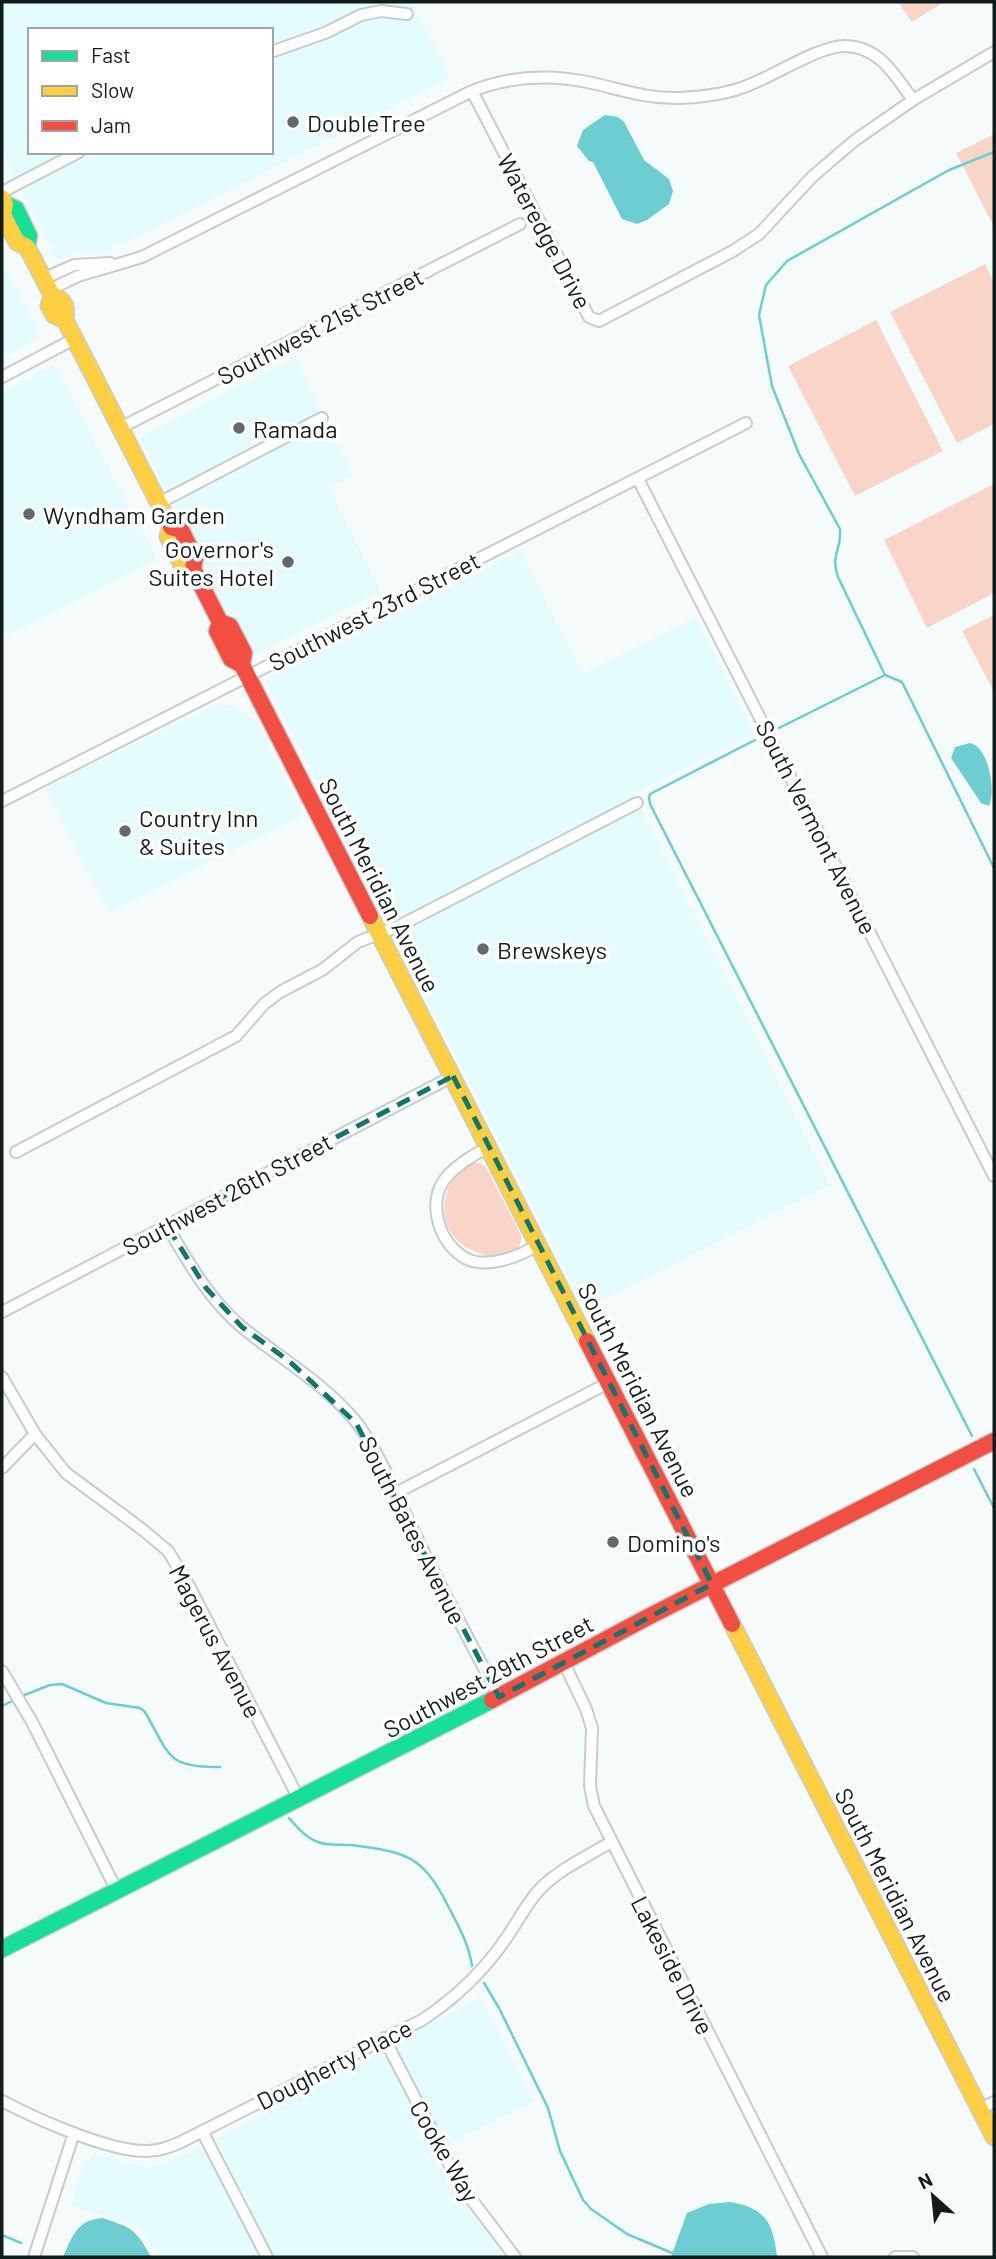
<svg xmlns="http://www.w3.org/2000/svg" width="996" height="2259" viewBox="0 0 996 2259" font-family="Barlow,sans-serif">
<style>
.built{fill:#e4fcfd;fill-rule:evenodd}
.green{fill:#f9d5c8}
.water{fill:#6dced1}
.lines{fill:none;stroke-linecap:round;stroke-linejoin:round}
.stream{stroke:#6dced1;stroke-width:2.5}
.street-casing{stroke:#c5cdcd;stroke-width:14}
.fast-casing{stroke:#c5cdcd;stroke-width:19}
.slow-casing{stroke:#c5cdcd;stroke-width:19}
.jam-casing{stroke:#c5cdcd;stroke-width:19}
.street{stroke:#fefefe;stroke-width:10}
.fast{stroke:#16e098;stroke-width:16}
.slow{stroke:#ffcf43;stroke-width:16}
.jam{stroke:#f24e42;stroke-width:16}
.marked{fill:none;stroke:#0f766e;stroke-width:5;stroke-dasharray:14 9;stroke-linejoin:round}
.poi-dot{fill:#616a6a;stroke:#fff;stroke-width:2.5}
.labels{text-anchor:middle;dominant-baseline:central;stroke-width:7;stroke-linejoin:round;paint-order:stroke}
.poi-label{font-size:24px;fill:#111c1c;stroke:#fff;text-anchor:start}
.street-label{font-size:24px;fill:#111c1c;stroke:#fff}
</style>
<rect width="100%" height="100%" fill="#f5fbfb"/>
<path class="built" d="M 2,2 L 412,2 L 451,77 L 144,234 L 108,250 L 80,253 L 58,260 L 2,152 ZM 30,30 L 271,30 L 271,152 L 30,152 Z
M 2,262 L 41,337 L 2,358 Z
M 295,358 L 354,475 L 329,488 L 381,591 L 250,657 L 139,437 Z
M 54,364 L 157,559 L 2,638 L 2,392 Z
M 520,551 L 583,674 L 696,617 L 755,733 L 633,794 L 830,1185 L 585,1309 L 265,680 Z
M 219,703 L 235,707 L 250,715 L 259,727 L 303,815 L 109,912 L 45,788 Z
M 481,1997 L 534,2101 L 429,2154 L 504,2257 L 158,2257 L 140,2227 L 71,2206 L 82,2169 L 94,2153 L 147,2168 L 191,2152 Z"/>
<path class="green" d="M 898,2 L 944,2 L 912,22 Z
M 994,134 L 994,227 L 956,153 Z
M 985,264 L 994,283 L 994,424 L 957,443 L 890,312 Z
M 876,320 L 943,451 L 855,496 L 788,366 Z
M 994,484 L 994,593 L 927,628 L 884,540 Z
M 994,615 L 994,692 L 962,631 Z
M 473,1163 L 481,1163 L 487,1169 L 521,1235 C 526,1274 430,1258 446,1195 C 450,1180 459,1169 473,1163 Z"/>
<path class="water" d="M 605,115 L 618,117 L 624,122 L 644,160 L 669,179 L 673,191 L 669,204 L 647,220 L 637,224 L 622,219 L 593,162 L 589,161 L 577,146 L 583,130 Z
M 970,743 C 989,747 996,791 989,806 L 981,803 L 951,758 L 955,747 Z
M 730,2202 C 766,2208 773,2223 777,2257 L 671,2257 L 687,2213 L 709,2204 Z
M 103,2218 C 132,2228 136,2229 151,2257 L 63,2257 C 73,2236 76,2220 103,2218 Z"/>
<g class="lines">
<path class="stream" d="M 994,152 L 949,170 L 787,261 L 766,285 L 759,315 L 772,386 L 799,454 L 840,529 C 842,551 830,554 838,577 L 885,675 L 902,682 L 994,868
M 779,728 L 885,675
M 755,740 L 650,794 L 649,798 L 650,804 L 972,1436
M 974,1469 L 994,1508
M 22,1696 L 50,1685 L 62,1684 L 106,1703 L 140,1708 L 145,1712 C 170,1755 166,1768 220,1767
M 2,1706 L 16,1699
M 289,1818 C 297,1827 306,1838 318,1842 C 327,1846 340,1844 350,1845 C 405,1852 422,1854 448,1906 C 458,1925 469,1944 472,1966
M 484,1983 L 499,2008 L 548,2108 L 560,2151 L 583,2200 L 591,2209 L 627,2234 L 672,2253 L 674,2252
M 2,2235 L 21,2243"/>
<g class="street-casing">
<path id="street" d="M 271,52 L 325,33 L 361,15 L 381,11 L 407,14
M 472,91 L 589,317 L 599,321 L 733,251 L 759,234 L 812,177 L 854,141 L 913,100 L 994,52
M 2,192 L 79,152
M 43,279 L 74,265 L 110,263
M 49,290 L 78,276 L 142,257 L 472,91 C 510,76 551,74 592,83 C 623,90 647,99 680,98 C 699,97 720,95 738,89 C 767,81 818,45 846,46 C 880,47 895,76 913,100
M 2,377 L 74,339
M 120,428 L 520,224
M 638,479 L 994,1176
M 159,503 L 322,418
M 2,801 L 746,423
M 489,1147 C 473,1155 456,1165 445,1179 C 426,1203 440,1246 467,1259 C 488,1269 521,1256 539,1244
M 16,1152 L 236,1036 L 264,1004 L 280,992 L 322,970 L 358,942 L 399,926 L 637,803
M 167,1226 C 188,1262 210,1301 243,1328 C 281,1359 326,1384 357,1423 C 382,1457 397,1498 416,1536 C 442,1590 471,1643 499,1697
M 2,1312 L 453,1076
M 2,1377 L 35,1434 L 66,1473 L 143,1530 L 168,1551 L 186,1580 L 299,1799
M 2,1468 L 35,1434
M 396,1493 L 610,1382
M 564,1663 L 586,1709 L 592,1728 L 590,1786 L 594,1806 L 822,2257
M 2,1671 L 32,1722 L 117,1891
M 384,2038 L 459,2183 L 515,2257
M 2,2101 C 36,2119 110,2152 147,2151 C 159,2151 169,2147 179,2143 L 422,2020 C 457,1997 486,1969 509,1934 C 520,1918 529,1899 543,1886 C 562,1868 588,1856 611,1842
M 980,2109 L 994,2102
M 202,2131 L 267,2257
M 34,2257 L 74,2133
M 895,2257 L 913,2257"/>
</g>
<g class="fast-casing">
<path id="fast" d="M 5,204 L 16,209 L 29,236 L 27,247
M 2,1949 L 492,1700"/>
</g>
<g class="slow-casing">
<path id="slow" d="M 2,198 L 5,204 L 3,215 L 17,242 L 27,247 L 52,295 C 65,300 67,306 65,320 L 171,527 L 168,537 L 182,565 L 193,569
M 52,295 L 49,306 L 54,315 L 65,320
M 370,916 L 587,1341
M 732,1624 L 994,2137"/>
</g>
<g class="jam-casing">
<path id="jam" d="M 171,527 L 181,530 L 195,558 L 193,569 L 220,622 L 217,631 L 231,659 L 242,665
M 220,622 L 230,626 L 244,653 L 242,665 L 370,916
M 587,1341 L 732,1624
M 492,1700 L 648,1617 L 994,1441"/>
</g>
<use href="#street" class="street"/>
<use href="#fast" class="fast"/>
<use href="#slow" class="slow"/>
<use href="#jam" class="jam"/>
</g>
<path class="marked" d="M 453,1076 L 712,1584 L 499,1697 L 356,1423 L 289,1361 L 242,1327 L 206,1288 L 167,1226 Z"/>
<g class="poi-dot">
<circle cx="293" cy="122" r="7"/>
<circle cx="239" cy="428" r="7"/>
<circle cx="29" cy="514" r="7"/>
<circle cx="288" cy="562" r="7"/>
<circle cx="125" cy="831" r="7"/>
<circle cx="483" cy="949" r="7"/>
<circle cx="613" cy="1542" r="7"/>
</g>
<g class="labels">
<g class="poi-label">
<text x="307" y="122">DoubleTree</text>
<text x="253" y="428">Ramada</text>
<text x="43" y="514">Wyndham Garden</text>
<text x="274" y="548" text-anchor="end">Governor's<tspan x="274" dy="28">Suites Hotel</tspan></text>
<text x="139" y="817">Country Inn<tspan x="139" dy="28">&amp; Suites</tspan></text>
<text x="497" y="949">Brewskeys</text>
<text x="627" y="1542">Domino's</text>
</g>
<g class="street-label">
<text transform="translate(545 231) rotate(62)">Wateredge Drive</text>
<text transform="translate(320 326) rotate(-27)">Southwest 21st Street</text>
<text transform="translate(374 611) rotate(-27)">Southwest 23rd Street</text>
<text transform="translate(817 827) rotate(63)">South Vermont Avenue</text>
<text transform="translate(380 885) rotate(63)">South Meridian Avenue</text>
<text transform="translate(227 1194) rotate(-28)">Southwest 26th Street</text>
<text transform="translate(639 1390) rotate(63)">South Meridian Avenue</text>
<text transform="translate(413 1530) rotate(63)">South Bates Avenue</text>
<text transform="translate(216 1641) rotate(62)">Magerus Avenue</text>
<text transform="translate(488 1676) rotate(-28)">Southwest 29th Street</text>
<text transform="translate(896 1895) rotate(63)">South Meridian Avenue</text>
<text transform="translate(673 1965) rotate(63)">Lakeside Drive</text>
<text transform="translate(334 2064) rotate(-27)">Dougherty Place</text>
<text transform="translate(445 2151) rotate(60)">Cooke Way</text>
</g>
</g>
<rect width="996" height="2259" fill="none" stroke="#111c1c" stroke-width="7"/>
<rect x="28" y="28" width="245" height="126" fill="#ffffff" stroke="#a0a4a4" stroke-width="2"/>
<rect x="42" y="51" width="35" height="10" fill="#16e098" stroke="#a0a4a4" stroke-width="2"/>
<text x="91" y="63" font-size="21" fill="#111c1c">Fast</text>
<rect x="42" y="86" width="35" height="10" fill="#ffcf43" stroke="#a0a4a4" stroke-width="2"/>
<text x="91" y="98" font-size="21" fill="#111c1c">Slow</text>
<rect x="42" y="121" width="35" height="10" fill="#f24e42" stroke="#a0a4a4" stroke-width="2"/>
<text x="91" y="133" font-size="21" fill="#111c1c">Jam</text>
<g transform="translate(933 2196) rotate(333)" stroke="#ffffff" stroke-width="5" paint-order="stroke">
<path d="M0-5L12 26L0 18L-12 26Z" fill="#111c1c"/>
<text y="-10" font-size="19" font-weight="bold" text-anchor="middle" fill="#111c1c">N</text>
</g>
</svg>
